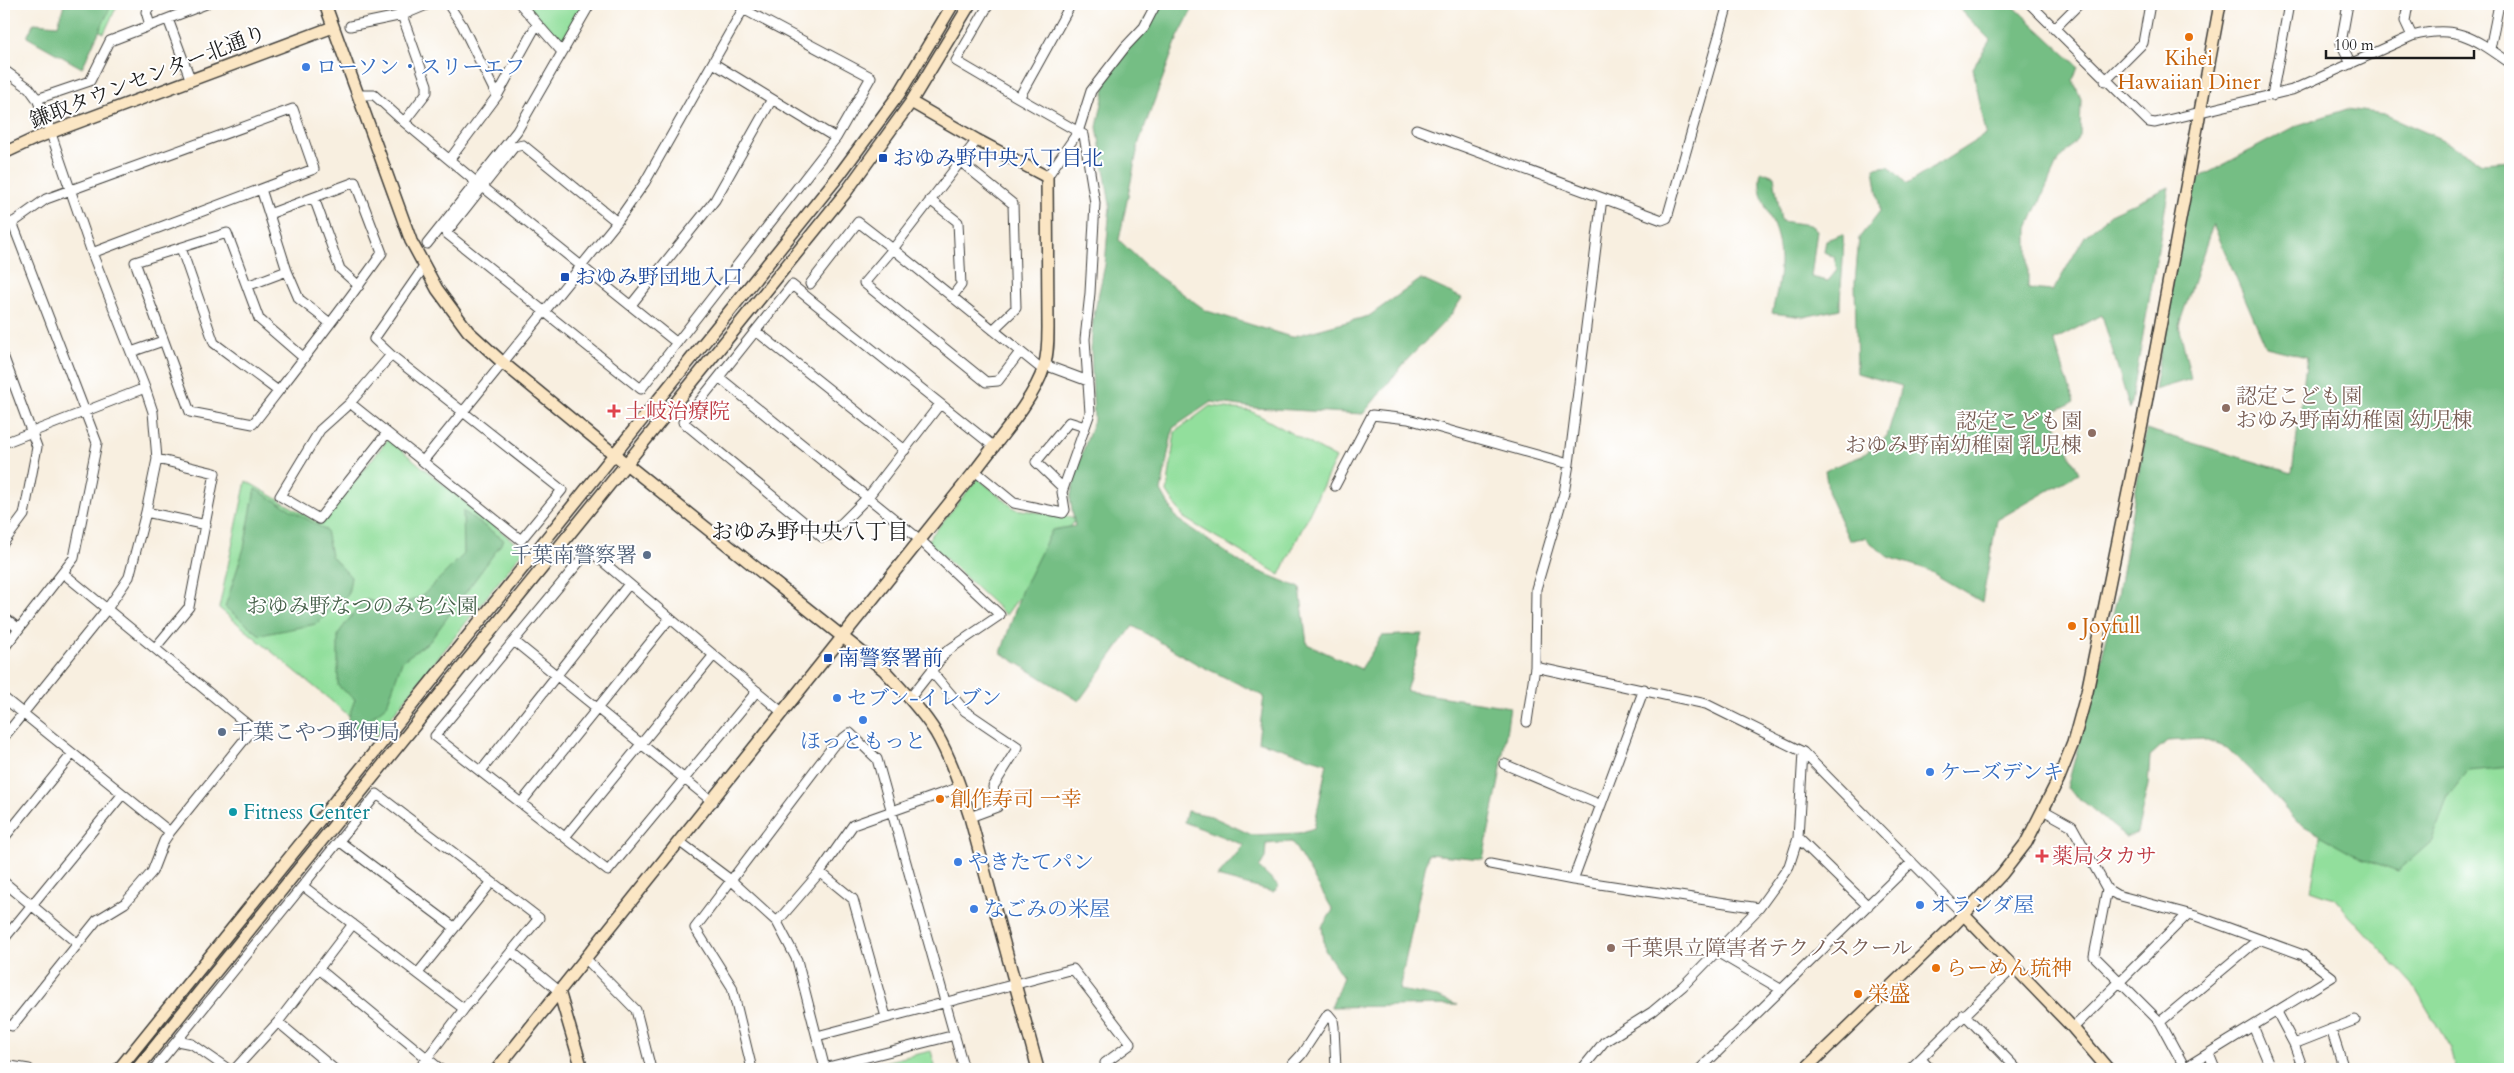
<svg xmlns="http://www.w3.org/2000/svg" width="2514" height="1073" viewBox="0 0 2514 1073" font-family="Cardo,'Noto Serif JP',serif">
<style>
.green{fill:#92df9c;stroke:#577e5c}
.forest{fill:#75be84;stroke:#486d50}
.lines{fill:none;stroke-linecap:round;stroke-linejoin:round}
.street-casing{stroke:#3d3c39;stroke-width:11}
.secondary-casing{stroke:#3d3c39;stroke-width:14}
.street{stroke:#fff;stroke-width:9}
.secondary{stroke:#fbe6c4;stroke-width:11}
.food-dot{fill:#e8710a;stroke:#fff;stroke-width:2}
.shop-dot{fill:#3f7fe0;stroke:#fff;stroke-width:2}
.transit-dot{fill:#1a4fb4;stroke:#fff;stroke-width:2}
.education-dot{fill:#8d6e63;stroke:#fff;stroke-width:2}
.health-dot{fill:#e0444e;stroke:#fff;stroke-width:2}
.service-dot{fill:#5c6f8a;stroke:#fff;stroke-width:2}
.culture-dot{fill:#0f9aa8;stroke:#fff;stroke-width:2}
.labels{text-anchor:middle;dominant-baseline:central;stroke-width:4;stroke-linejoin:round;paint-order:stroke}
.food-label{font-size:21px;fill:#c56008;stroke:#fff;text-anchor:start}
.shop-label{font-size:21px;fill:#366cbe;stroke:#fff;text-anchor:start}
.street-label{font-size:21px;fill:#1c1c1c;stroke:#fff}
.transit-label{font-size:21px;fill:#164399;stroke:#fff;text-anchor:start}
.education-label{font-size:21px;fill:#785e54;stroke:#fff;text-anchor:start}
.health-label{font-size:21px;fill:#be3a42;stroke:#fff;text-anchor:start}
.service-label{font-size:21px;fill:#4e5e75;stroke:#fff;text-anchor:end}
.park-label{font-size:21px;fill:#456049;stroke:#fff}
.culture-label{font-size:21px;fill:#0d838f;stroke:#fff;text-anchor:start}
.neighbourhood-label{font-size:22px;fill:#1c1c1c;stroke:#fff}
</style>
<rect width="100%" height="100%" fill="#fff"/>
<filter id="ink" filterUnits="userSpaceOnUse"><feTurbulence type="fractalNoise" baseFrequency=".02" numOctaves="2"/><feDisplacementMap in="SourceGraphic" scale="10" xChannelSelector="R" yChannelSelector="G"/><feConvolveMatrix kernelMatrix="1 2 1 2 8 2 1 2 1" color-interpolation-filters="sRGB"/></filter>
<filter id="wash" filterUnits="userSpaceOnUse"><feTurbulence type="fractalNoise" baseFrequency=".0096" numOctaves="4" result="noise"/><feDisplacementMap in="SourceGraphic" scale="20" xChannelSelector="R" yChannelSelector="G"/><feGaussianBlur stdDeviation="1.12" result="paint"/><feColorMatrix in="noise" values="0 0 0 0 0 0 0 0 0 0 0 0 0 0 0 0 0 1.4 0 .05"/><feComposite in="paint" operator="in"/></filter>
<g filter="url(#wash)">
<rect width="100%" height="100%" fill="#f8efe0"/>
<path class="green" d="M 78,4 L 118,4 L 104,33 L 72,17 Z
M 526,4 L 586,4 L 560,46 Z
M 1210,406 L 1251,411 L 1336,458 L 1280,575 L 1184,518 L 1167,492 L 1175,432 Z
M 388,439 L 524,550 L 375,737 L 219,608 L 246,481 L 321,524 Z
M 978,478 L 1015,509 L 1077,518 L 1006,615 L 927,541 Z
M 2510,677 L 2510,1069 L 2456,1069 L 2451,1049 L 2413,985 L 2334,898 L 2311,890 L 2324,813 Z
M 931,1051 L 936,1069 L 853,1069 Z"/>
<path class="forest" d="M 64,4 L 112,4 L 82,68 L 27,37 L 34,23 L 58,25 Z
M 1157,4 L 1195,4 L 1178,37 L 1139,142 L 1119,240 L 1151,271 L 1207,311 L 1291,337 L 1369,316 L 1421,279 L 1462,298 L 1450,316 L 1407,360 L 1363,414 L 1256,408 L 1211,402 L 1173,428 L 1161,491 L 1177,519 L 1246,566 L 1300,588 L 1307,644 L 1361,669 L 1382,636 L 1423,634 L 1406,691 L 1510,707 L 1499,781 L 1483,859 L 1428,854 L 1399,990 L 1437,997 L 1457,1005 L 1331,1007 L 1343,977 L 1325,950 L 1322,927 L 1333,910 L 1292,842 L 1266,844 L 1265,858 L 1259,868 L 1279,887 L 1273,892 L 1217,877 L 1244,845 L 1184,822 L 1187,811 L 1211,816 L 1252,835 L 1299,833 L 1314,828 L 1327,763 L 1258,741 L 1264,696 L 1197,664 L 1133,626 L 1079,701 L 1001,653 L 1021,592 L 1052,530 L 1075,526 L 1070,498 L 1079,462 L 1094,420 L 1091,350 L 1093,319 L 1105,265 L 1110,205 L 1097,127 L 1109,70 Z
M 1955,4 L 2011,4 L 2078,66 L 2073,80 L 2081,99 L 2080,136 L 2057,163 L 2028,228 L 2028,289 L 2053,291 L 2085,236 L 2112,213 L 2169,187 L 2130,409 L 2102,315 L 2054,340 L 2074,402 L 2050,413 L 2079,473 L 1997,520 L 1982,602 L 1926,569 L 1888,557 L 1865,538 L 1849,540 L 1829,496 L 1825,470 L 1862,456 L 1887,436 L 1902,386 L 1857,373 L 1855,282 L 1859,238 L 1880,211 L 1874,168 L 1889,166 L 1907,184 L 1986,134 L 1973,68 L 1990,40 Z
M 2347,109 L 2384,114 L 2441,139 L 2482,163 L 2510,161 L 2510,767 L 2468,771 L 2448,796 L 2432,841 L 2398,871 L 2361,858 L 2297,822 L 2259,779 L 2227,748 L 2203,739 L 2167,741 L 2150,756 L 2148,785 L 2137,833 L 2126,837 L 2067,788 L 2118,595 L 2146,429 L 2292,473 L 2307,357 L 2266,347 L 2213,224 L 2179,325 L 2191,379 L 2154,390 L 2187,187 L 2204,175 L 2298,125 Z
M 1761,171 L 1774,176 L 1781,221 L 1810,225 L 1817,230 L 1811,277 L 1828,281 L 1837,270 L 1834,257 L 1824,252 L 1826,240 L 1843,234 C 1845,259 1840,283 1840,309 L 1804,317 L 1772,313 C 1778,286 1783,268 1778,241 C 1773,215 1755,198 1761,171 Z
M 255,489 L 326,530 L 331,556 L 351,577 L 348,595 L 316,624 L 260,635 L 225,607 L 244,548 Z
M 463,511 L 504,540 L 430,641 L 402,661 L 387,705 L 352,733 L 345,727 L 355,699 L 338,686 L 338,634 L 364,599 L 394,608 L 422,596 L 464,554 Z"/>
</g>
<g filter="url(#ink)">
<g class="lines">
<g class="street-casing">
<path id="street" d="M 398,4 L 427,85 L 427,92 L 404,122 L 476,182
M 448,4 L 462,25 L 497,96
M 520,4 L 562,52
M 989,4 L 956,61 L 1019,98
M 2030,4 L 2149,122 L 2155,123 L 2292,90 L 2412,36 C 2457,24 2474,38 2510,63
M 2348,4 L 2341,43 L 2351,64
M 2408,4 L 2405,21 L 2412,36
M 168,19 L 191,81
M 150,25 L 146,12 L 151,4
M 350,26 L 403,15 L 429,4
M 2054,29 L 2079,4
M 2490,49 L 2499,4
M 713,63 L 836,138
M 4,70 L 29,88 L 37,99 L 47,122 L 92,253 L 145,388 L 153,412 L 157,459 L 146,512 L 129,577 L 107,609 L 4,737
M 2105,81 L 2143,43 L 2150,4
M 359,95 L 374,95 L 404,122
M 2272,96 L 2289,4
M 37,99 L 90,81 L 110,41 L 206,4
M 1416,129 L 1662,220 L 1667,218 L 1728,4
M 977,140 L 893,249 L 1043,370
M 450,159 L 497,96 L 537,24
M 961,162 L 1013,204 L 1016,308 L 993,330
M 1047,177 L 1078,132 L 1091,91 L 1126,46 L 1144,27 L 1156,4
M 483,187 L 677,343
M 261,189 L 269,214
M 314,198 L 340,269 L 359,286
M 930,200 L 958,222 L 961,285 L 952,297
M 617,222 L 523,145 L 514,147 L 446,233 L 641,389 L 836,138 L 871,77 L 743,9
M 4,229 L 46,199 L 293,109 L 314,169 L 92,253
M 427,244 L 517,131 L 590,4
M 181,248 L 214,343 L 278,391
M 810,284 L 858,222 L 893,249 L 864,283 L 986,382 L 998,381 L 1020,352
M 247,286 L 287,271
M 631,305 L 715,200 L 772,99
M 756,331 L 905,450
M 131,352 L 163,341
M 4,358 L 37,447 L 24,515 L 4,542
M 304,358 L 259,319 L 227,233 L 135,262 L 190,412 L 253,424 C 297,367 341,311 382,253 L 355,182 L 269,214 L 287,271 L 299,299 L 330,323
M 1045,365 L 1088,381
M 720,378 L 919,539 L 1000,615 L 947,651 L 910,698
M 350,403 L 521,540 L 562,490 L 391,355
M 940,404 L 868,497 L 830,535 L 822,537 L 683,422 L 792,285 L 993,446
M 387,433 L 319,519 L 280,496 L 320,430 L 350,403 L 391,355 L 374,339 L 424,267
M 4,443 L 145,388
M 423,461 L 617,222 L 645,182 L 746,4
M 975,471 L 1014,503 L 1063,513 L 1065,510 L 1062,492 L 1090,413 L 1085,339 L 1090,293 L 1095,203 L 1084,135 L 1019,98 L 1071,4
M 1335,486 L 1372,415 L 1408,419 L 1569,464
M 1063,488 L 1036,462 L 1069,422 L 1085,427
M 146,512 L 206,525
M 4,617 L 19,629
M 514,641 L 713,802
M 4,648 L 74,558 L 97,443 L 12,222
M 155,648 L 189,607 L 215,473 L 157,459
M 1535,667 L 1706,704 L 1803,752 L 1964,915
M 932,672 L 965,711 L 1018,747 L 993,787 L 997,807 L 970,817
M 757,691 L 608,871 L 435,736 L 589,550 C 654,605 718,659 783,713
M 4,698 L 170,832 L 253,729 L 63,573
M 1527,722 L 1535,667 L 1536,589 L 1564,493 L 1569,464 L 1602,198
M 1504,764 L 1601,805
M 481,771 L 629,584
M 521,803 L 670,618
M 2043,810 L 2072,826 L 2107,889 L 2117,895 L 2196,916 L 2303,955 L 2332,977 L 2183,1069
M 565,837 L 714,655
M 4,838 L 72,754
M 1798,838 L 1868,906
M 339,841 L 454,927
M 680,842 L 732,881 L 777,922 L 797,960 L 825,1069
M 1490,864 L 1573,880 L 1759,908
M 820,872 L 853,899 L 886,1017
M 1573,880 L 1644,689
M 4,882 L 78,944
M 303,886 L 464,1009
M 2107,889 L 2094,956 L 2160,1022 L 2185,1068
M 777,922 L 820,872 L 853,825 L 960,787
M 4,939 L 122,795
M 512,952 L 559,991
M 1717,952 L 1782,990
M 585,958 L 636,1010 L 651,1069
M 319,969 L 440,1069
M 418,973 L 491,883
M 2277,1012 L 2294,1044 L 2303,1069
M 1964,1014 L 2015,1067 L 2015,1069
M 278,1022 L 334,1069
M 2160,1022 L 2259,939
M 4,1024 L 12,1026 L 97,920 L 125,903 L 152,872 L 164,841 L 170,832
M 2253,1026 L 2271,1069
M 2073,1028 L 2187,915
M 2331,1029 L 2344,1069
M 817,1036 L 1073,969 L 1131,1044 L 1105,1063 L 1107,1069
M 177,1041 L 192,1044 L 228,1069
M 2294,1044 L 2355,1020
M 2209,1054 L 2215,1069
M 1921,1059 L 1930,1069
M 4,1065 L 29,1069
M 824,1068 L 955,1035
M 154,1069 L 377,794 L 539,918 L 464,1009 L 419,1069
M 235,1069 L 278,1022 L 353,924
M 752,1069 L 732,987 L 695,928 L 833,746 L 850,733 L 877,759 L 964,1069
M 1288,1069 L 1301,1055 L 1328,1014 L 1333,1020 L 1334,1027 L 1336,1069
M 1582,1069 L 1604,1042 L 1652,1012 L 1683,986 L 1759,908 L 1780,879 L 1789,866 L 1798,838 L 1803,752
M 1700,1069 L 1912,862
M 1910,1069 L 2014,967"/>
</g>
<g class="secondary-casing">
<path id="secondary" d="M 325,4 L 411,241 L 437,289 L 468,331 L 502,362 L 615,455 L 884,670 C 902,690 922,710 936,733 C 951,759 961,789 970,817 L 1038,1069
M 4,153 L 36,138 L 333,27
M 1964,915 L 2073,1028 L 2108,1069
M 559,991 L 582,1069
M 119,1069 L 840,174 L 899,94 L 953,4
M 137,1069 L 846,192 L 911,102 L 970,4
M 497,1069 L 975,471 C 996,442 1034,400 1044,367 C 1048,354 1048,341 1048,328 L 1047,177 L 977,140 L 911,102
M 1805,1069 L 1952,927 L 2002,874 L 2026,843 L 2059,778 L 2073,743 L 2087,692 L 2143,419 L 2220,4"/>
</g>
<use href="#street" class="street"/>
<use href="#secondary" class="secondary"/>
</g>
</g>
<g class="food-dot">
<circle cx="2189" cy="37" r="5"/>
<circle cx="2072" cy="626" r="5"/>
<circle cx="940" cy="799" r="5"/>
<circle cx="1936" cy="968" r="5"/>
<circle cx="1858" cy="994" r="5"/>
</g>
<g class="shop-dot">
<circle cx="306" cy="67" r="5"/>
<circle cx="837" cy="698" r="5"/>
<circle cx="863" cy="720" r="5"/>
<circle cx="1930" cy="772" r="5"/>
<circle cx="958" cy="862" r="5"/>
<circle cx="1920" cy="905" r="5"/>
<circle cx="974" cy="909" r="5"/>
</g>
<g class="transit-dot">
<rect x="878" y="153" width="10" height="10" rx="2.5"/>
<rect x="560" y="272" width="10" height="10" rx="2.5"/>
<rect x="823" y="653" width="10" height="10" rx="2.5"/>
</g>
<g class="education-dot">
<circle cx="2226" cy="408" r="5"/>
<circle cx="2092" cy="433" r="5"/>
<circle cx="1611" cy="948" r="5"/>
</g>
<g class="health-dot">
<path d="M611.5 403.5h5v5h5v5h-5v5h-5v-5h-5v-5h5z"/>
<path d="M2039.5 848.5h5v5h5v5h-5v5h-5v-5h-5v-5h5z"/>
</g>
<g class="service-dot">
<circle cx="647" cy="555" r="5"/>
<circle cx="222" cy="732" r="5"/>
</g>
<circle class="culture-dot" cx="233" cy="812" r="5"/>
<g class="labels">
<g class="food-label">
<text x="2189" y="58" text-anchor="middle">Kihei<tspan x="2189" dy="24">Hawaiian Diner</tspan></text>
<text x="2082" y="626">Joyfull</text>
<text x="950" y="799">創作寿司 一幸</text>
<text x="1946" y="968">らーめん琉神</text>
<text x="1868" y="994">栄盛</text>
</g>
<g class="shop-label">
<text x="316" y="67">ローソン・スリーエフ</text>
<text x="847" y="698">セブン-イレブン</text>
<text x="863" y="741" text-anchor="middle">ほっともっと</text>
<text x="1940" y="772">ケーズデンキ</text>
<text x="968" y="862">やきたてパン</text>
<text x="1930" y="905">オランダ屋</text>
<text x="984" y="909">なごみの米屋</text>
</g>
<g class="street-label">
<text transform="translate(148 77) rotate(-21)">鎌取タウンセンター北通り</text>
</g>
<g class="transit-label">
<text x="893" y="158">おゆみ野中央八丁目北</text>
<text x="575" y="277">おゆみ野団地入口</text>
<text x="838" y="658">南警察署前</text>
</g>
<g class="education-label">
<text x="2236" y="396">認定こども園<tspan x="2236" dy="24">おゆみ野南幼稚園 幼児棟</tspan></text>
<text x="2082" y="421" text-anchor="end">認定こども園<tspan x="2082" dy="24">おゆみ野南幼稚園 乳児棟</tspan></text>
<text x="1621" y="948">千葉県立障害者テクノスクール</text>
</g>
<g class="health-label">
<text x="625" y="411">土岐治療院</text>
<text x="2052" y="856">薬局タカサ</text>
</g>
<g class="service-label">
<text x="637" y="555">千葉南警察署</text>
<text x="232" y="732" text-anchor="start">千葉こやつ郵便局</text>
</g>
<g class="park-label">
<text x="362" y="606">おゆみ野なつのみち公園</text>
</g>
<g class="culture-label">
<text x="243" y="812">Fitness Center</text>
</g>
<g class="neighbourhood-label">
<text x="810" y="532">おゆみ野中央八丁目</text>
</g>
</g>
<rect width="2514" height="1073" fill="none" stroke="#fff" stroke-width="20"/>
<path d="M2326 50v8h148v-8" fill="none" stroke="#1c1c1c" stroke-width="2.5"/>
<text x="2334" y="50" font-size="15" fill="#1c1c1c" stroke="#ffffff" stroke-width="4" paint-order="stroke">100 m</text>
</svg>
